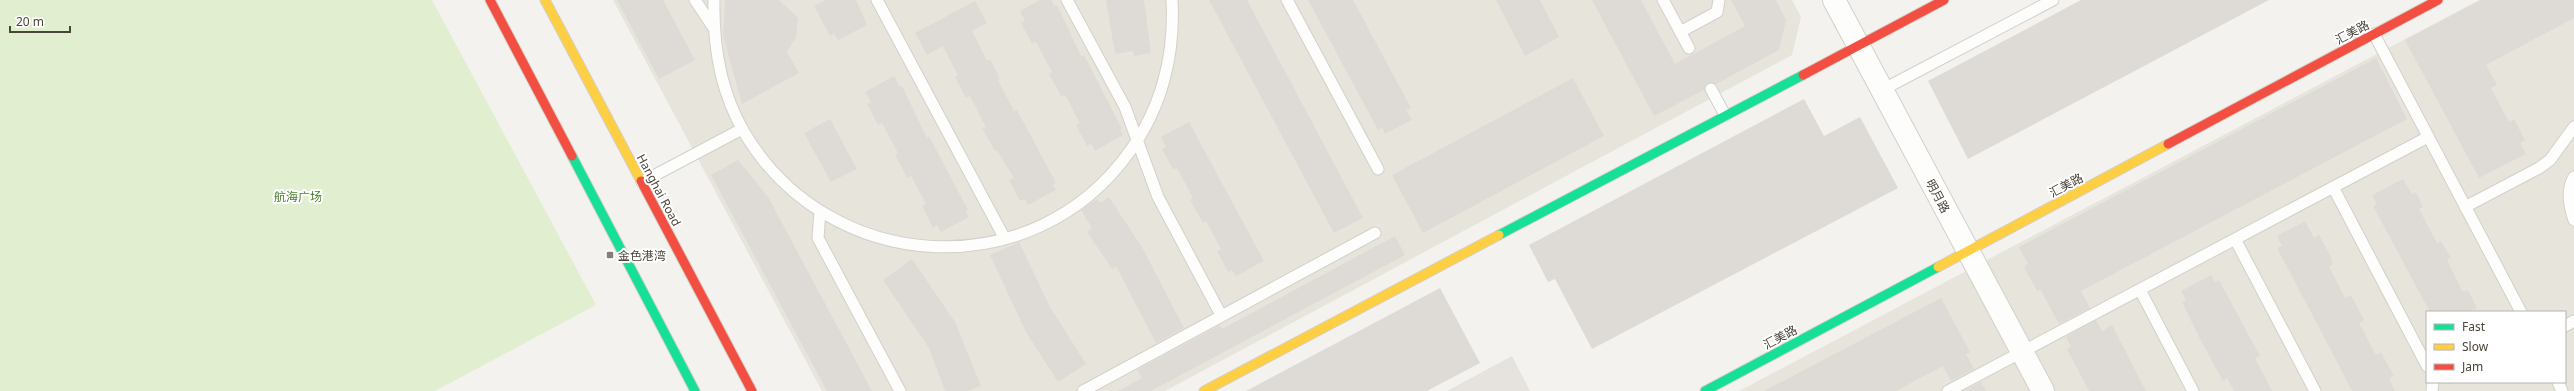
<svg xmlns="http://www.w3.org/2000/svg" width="2574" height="391" viewBox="0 0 2574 391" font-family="'Noto Sans','Noto Sans SC',sans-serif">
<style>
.residential{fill:#e7e4dc;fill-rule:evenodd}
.green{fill:#e1eecf}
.parking{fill:#e6e3df}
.building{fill:#dedbd6}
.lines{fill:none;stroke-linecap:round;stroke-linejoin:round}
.lane-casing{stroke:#d2d0cb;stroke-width:13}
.street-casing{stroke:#d2d0cb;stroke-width:24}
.fast-casing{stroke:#d3cfc5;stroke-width:11}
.slow-casing{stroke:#d3cfc5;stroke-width:11}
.jam-casing{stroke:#d3cfc5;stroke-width:11}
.lane{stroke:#fdfdfc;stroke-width:11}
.street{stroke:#fdfdfc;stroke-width:22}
.fast{stroke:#16e098;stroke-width:9}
.slow{stroke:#ffcf43;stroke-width:9}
.jam{stroke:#f24e42;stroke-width:9}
.poi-dot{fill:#868178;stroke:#fff;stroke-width:1.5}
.labels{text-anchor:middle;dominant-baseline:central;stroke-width:4;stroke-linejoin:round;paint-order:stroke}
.street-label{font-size:12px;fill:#4b4439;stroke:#fff}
.park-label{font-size:12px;fill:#4a7f2a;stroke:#fff}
.poi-label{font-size:12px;fill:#4b4439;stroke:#fff;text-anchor:start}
</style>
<rect width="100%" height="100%" fill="#f4f2ee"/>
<path class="residential" d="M 613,0 L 1792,0 L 1801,17 L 1792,55 L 1165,391 L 822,391 Z
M 2479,0 L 2574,0 L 2574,391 L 1739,391 ZM 2427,312 L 2565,312 L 2565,382 L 2427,382 Z"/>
<path class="green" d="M 0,0 L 432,0 L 596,305 L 435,391 L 0,391 Z"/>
<path class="parking" d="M 1512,356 L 1530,391 L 1447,391 Z"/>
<path class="building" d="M 617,0 L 663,0 L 695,60 L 659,79 Z
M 725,0 L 779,0 L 798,18 L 796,37 L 787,52 L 799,73 L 742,104 L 723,35 Z
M 826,0 L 856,0 L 867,25 L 838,40 L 834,34 L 830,36 L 814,6 Z
M 1040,0 L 1051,0 L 1054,6 L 1057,5 L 1081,56 L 1084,55 L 1122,129 L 1120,130 L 1123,135 L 1095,151 L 1091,144 L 1087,146 L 1076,125 L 1080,123 L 1065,95 L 1061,96 L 1049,74 L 1052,72 L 1036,42 L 1032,44 L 1021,23 L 1025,21 L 1020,11 Z
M 1106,0 L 1144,0 L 1151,53 L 1134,56 L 1133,51 L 1115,54 Z
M 1209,0 L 1247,0 L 1363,218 L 1334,233 Z
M 1308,0 L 1353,0 L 1411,108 L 1406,110 L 1412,120 L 1385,134 L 1382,127 L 1378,130 Z
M 1496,0 L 1540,0 L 1559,37 L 1525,56 Z
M 1592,0 L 1641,0 L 1675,64 L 1745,26 L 1731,0 L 1776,0 L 1786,20 L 1779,50 L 1716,84 L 1708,83 L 1704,90 L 1654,116 Z
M 2081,0 L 2269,0 L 1968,159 L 1928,81 Z
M 2481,0 L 2574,0 L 2574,18 L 2486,65 L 2497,85 L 2491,88 L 2509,122 L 2514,119 L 2525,140 L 2520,143 L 2526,154 L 2479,178 L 2405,40 Z
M 975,1 L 987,23 L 972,31 L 987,61 L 990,59 L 1000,79 L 998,80 L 1014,111 L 1017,110 L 1056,183 L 1053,184 L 1056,190 L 1028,205 L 1025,199 L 1020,201 L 1009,180 L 1014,178 L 997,150 L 995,151 L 982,128 L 986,127 L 970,96 L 966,98 L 955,77 L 958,76 L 943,46 L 927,55 L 915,33 Z
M 2376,58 L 2407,119 L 2081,291 L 2090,308 L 2059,324 L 2040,289 L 2037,291 L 2024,267 L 2028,264 L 2019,247 Z
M 894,76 L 900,87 L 902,86 L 927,138 L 929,136 L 968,210 L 966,211 L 969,217 L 941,232 L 937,225 L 933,228 L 922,206 L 926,204 L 911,176 L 907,178 L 895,155 L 898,153 L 882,123 L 878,125 L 867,104 L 871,102 L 865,92 Z
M 1573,78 L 1604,136 L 1423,233 L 1392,175 Z
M 1804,99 L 1824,136 L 1860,117 L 1898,188 L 1592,349 L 1555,279 L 1548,282 L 1529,245 Z
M 830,119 L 857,169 L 831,182 L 804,133 Z
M 1189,122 L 1264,261 L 1236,276 L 1232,270 L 1228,272 L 1217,251 L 1221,249 L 1206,221 L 1203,223 L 1190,200 L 1193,198 L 1177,168 L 1173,169 L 1162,149 L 1166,147 L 1161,137 Z
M 738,160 L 768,197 L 872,391 L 827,391 L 711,175 Z
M 2403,179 L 2412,194 L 2416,192 L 2423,207 L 2419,209 L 2437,243 L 2441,241 L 2451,258 L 2447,260 L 2463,292 L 2468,290 L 2477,308 L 2468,312 L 2430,312 L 2373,206 L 2377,204 L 2372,195 Z
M 1109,197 L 1143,249 L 1184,328 L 1156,343 L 1116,266 L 1112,269 L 1087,232 L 1092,228 L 1081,210 L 1097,199 L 1100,203 Z
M 2305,221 L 2314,238 L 2319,235 L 2332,259 L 2332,265 L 2329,266 L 2345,298 L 2351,295 L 2364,320 L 2359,323 L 2376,355 L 2381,352 L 2394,376 L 2389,379 L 2395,391 L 2352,391 L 2325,339 L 2277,248 L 2282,246 L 2277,236 Z
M 1395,236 L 1405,255 L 1151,391 L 1118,391 L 1142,378 L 1137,370 L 1220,325 L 1222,329 Z
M 1019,242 L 1050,307 L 1086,364 L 1058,382 L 1026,332 L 990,255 Z
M 912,259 L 955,322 L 981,386 L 967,391 L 945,391 L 929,348 L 883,280 Z
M 2211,275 L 2215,282 L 2219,280 L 2260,356 L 2255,358 L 2272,391 L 2234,391 L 2227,378 L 2223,381 L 2200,339 L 2182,302 L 2186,300 L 2181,291 Z
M 1440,288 L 1480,363 L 1427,391 L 1246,391 Z
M 1941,298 L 1970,352 L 1966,354 L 1974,369 L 1951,381 L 1943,366 L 1896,391 L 1764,391 Z
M 2096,320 L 2102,331 L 2112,325 L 2146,391 L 2089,391 L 2067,349 L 2071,347 L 2066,337 Z
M 1981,382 L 1986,391 L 1963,391 Z"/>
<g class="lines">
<g class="lane-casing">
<path id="lane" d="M 695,0 L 713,27
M 714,0 C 713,46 720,91 744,132 C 828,275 1033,288 1130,151 C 1162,107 1175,54 1172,0
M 877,0 L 1005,239
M 1067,0 L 1125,107 L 1158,197 L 1221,315
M 1287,0 L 1378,169
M 1663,0 L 1689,48
M 1680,32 L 1717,12 L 1719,0
M 2374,34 L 2521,312
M 1711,89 L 1725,115
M 1882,90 L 2053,0
M 2574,177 C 2566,190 2569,206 2574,220
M 642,182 L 742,129
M 2333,187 L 2427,366
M 2465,207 L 2539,168 L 2550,160 L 2574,127
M 820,211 L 818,238 L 900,391
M 2235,239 L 2315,391
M 2140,290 L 2193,391
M 2565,326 L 2574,321
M 2558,382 L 2562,391
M 1083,391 L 1375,233
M 1948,391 L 2428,137
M 2432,391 L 2433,382"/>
</g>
<g class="street-casing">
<path id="street" d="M 1834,0 L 2043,391"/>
</g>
<g class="fast-casing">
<path id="fast" d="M 572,156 L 695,391
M 1499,235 L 1803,75
M 1705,391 L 1938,267"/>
</g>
<g class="slow-casing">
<path id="slow" d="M 545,0 L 641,181
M 1938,267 L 2168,144
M 1204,391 L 1499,235"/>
</g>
<g class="jam-casing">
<path id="jam" d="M 490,0 L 572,156
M 1803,75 L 1944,0
M 2168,144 L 2438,0
M 641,181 L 752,391"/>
</g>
<use href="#lane" class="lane"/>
<use href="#street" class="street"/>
<use href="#fast" class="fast"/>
<use href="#slow" class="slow"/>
<use href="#jam" class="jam"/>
</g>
<rect class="poi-dot" x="606" y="251" width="8" height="8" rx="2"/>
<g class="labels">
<g class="street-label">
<text transform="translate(2352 32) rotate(-28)">汇美路</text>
<text transform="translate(2066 185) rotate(-28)">汇美路</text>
<text transform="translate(659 190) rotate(62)">Hanghai Road</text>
<text transform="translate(1938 196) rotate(62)">明月路</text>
<text transform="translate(1780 337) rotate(-28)">汇美路</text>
</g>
<g class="park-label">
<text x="298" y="196">航海广场</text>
</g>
<g class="poi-label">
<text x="618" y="255">金色港湾</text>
</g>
</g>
<rect x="2426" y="311" width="140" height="72" fill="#ffffff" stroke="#b7b4b0"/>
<rect x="2434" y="324" width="20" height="6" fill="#16e098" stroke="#b7b4b0"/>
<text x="2462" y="331" font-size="12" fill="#4b4439">Fast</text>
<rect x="2434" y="344" width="20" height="6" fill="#ffcf43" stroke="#b7b4b0"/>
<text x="2462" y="351" font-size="12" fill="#4b4439">Slow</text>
<rect x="2434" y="364" width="20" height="6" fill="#f24e42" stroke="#b7b4b0"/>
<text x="2462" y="371" font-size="12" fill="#4b4439">Jam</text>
<path d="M10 26v6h60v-6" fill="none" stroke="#4b4439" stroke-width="2"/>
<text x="16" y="26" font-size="12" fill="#4b4439" stroke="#ffffff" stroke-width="3" paint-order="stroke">20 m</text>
</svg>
